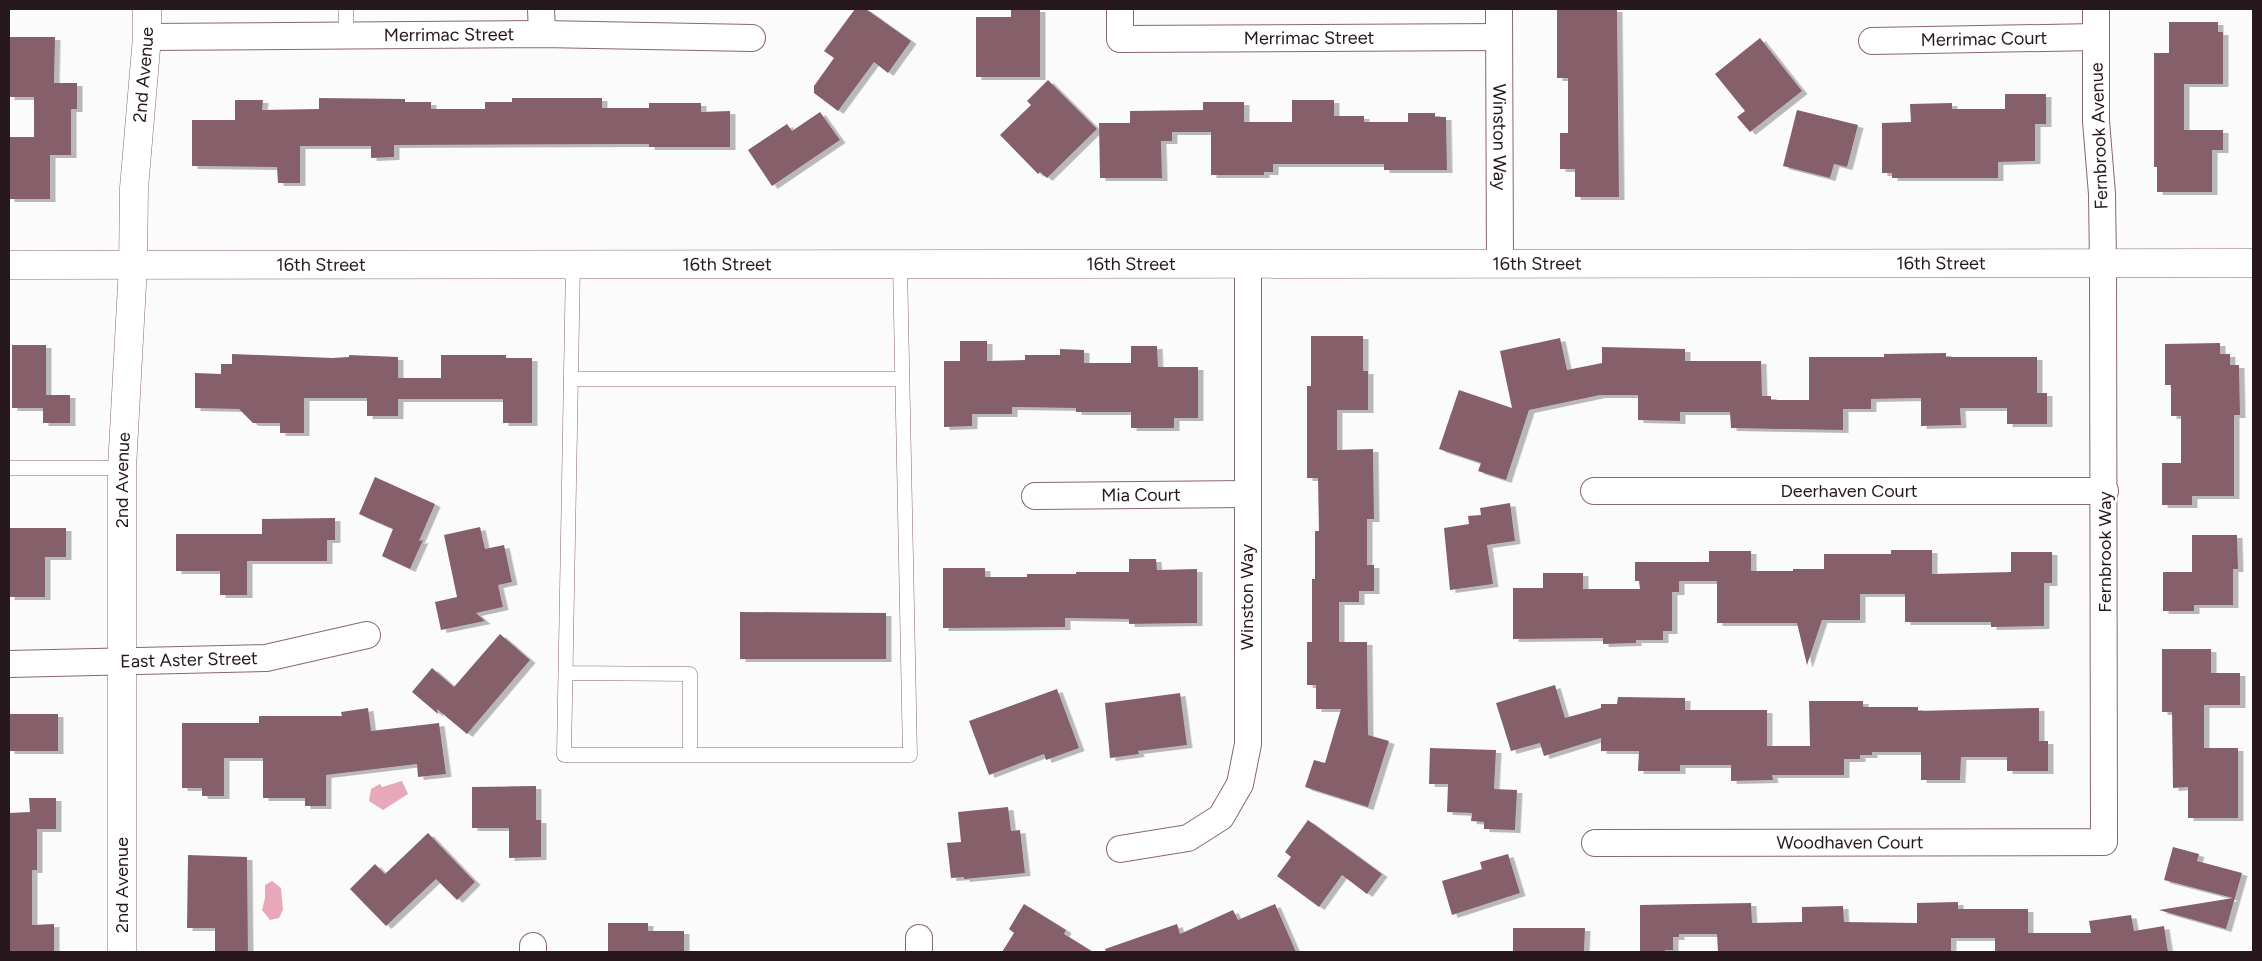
<svg xmlns="http://www.w3.org/2000/svg" width="2262" height="961" viewBox="0 0 2262 961" font-family="Figtree,sans-serif">
<style>
.water{fill:#e7a8ba}
.building{fill:#85606b;filter:url(#shadow)}
.lines{fill:none;stroke-linecap:round;stroke-linejoin:round}
.lane-casing{stroke:#8b6671;stroke-width:15}
.street-casing{stroke:#8b6671;stroke-width:28}
.secondary-casing{stroke:#8b6671;stroke-width:29}
.primary-casing{stroke:#8b6671;stroke-width:29}
.lane{stroke:#fff;stroke-width:14}
.street{stroke:#fff;stroke-width:26}
.secondary{stroke:#fff;stroke-width:28}
.primary{stroke:#fff;stroke-width:28}
.labels{text-anchor:middle;dominant-baseline:central;stroke-width:5;stroke-linejoin:round;paint-order:stroke}
.street-label{font-size:18px;fill:#26181c;stroke:#fff}
</style>
<defs>
<filter id="shadow"><feDropShadow dx="5.5" dy="3" stdDeviation="0" flood-color="#0004"/></filter>
</defs>
<rect width="100%" height="100%" fill="#fbfbfb"/>
<path class="water" d="M 402,781 L 408,794 L 383,810 L 369,801 L 371,789 L 380,784 L 382,787 Z
M 272,881 L 281,888 L 283,910 L 279,918 L 270,920 L 262,910 L 265,898 L 265,885 Z"/>
<path class="building" d="M 855,9 L 866,9 L 911,41 L 888,73 L 874,62 L 838,111 L 814,93 L 814,86 L 834,58 L 824,51 Z
M 1011,9 L 1040,9 L 1040,77 L 976,77 L 976,17 L 1011,17 Z
M 1557,9 L 1617,9 L 1619,197 L 1575,197 L 1575,169 L 1560,169 L 1560,133 L 1568,133 L 1568,78 L 1557,78 Z
M 2169,22 L 2218,22 L 2218,32 L 2223,32 L 2223,84 L 2184,84 L 2184,130 L 2223,130 L 2223,150 L 2212,150 L 2212,192 L 2157,192 L 2157,167 L 2154,167 L 2154,53 L 2169,53 Z
M 9,37 L 55,37 L 54,83 L 77,83 L 77,109 L 71,109 L 71,155 L 50,155 L 50,199 L 9,199 L 9,137 L 34,137 L 34,97 L 9,97 Z
M 1760,38 L 1802,91 L 1750,132 L 1737,117 L 1745,111 L 1715,74 Z
M 1048,80 L 1097,129 L 1047,178 L 1040,172 L 1038,174 L 1000,135 L 1031,105 L 1027,101 Z
M 2005,94 L 2046,94 L 2046,124 L 2035,124 L 2035,161 L 1998,162 L 1998,178 L 1892,178 L 1892,173 L 1882,173 L 1882,123 L 1911,122 L 1910,104 L 1952,103 L 1952,109 L 2005,109 Z
M 319,98 L 405,99 L 405,102 L 431,102 L 431,109 L 485,109 L 485,102 L 512,102 L 512,98 L 602,98 L 602,108 L 649,108 L 649,103 L 701,103 L 701,112 L 730,111 L 730,147 L 649,147 L 649,144 L 394,145 L 394,157 L 371,158 L 371,146 L 300,146 L 300,183 L 278,183 L 277,167 L 192,166 L 192,120 L 235,120 L 235,100 L 263,100 L 262,110 L 319,109 Z
M 1292,100 L 1334,100 L 1334,116 L 1364,116 L 1364,122 L 1408,122 L 1408,113 L 1435,113 L 1435,117 L 1446,117 L 1447,170 L 1384,170 L 1384,164 L 1273,164 L 1273,172 L 1264,172 L 1264,175 L 1211,175 L 1211,132 L 1172,132 L 1172,141 L 1161,141 L 1162,178 L 1100,178 L 1099,123 L 1130,123 L 1130,111 L 1203,110 L 1203,102 L 1244,102 L 1244,122 L 1292,122 Z
M 1797,110 L 1858,125 L 1847,167 L 1834,164 L 1830,178 L 1783,166 Z
M 820,112 L 840,140 L 772,186 L 748,150 L 787,124 L 792,131 Z
M 1311,336 L 1363,336 L 1363,371 L 1368,371 L 1368,410 L 1337,410 L 1337,450 L 1373,449 L 1374,519 L 1367,519 L 1367,565 L 1374,565 L 1374,591 L 1359,591 L 1359,602 L 1339,602 L 1339,642 L 1367,642 L 1368,735 L 1389,741 L 1368,807 L 1305,787 L 1314,760 L 1325,763 L 1341,709 L 1316,709 L 1316,685 L 1307,685 L 1307,642 L 1312,642 L 1312,579 L 1315,579 L 1315,531 L 1319,531 L 1318,478 L 1307,478 L 1307,386 L 1311,386 Z
M 1560,338 L 1567,370 L 1602,363 L 1602,347 L 1685,349 L 1685,361 L 1761,361 L 1762,396 L 1771,396 L 1771,400 L 1809,400 L 1809,357 L 1884,357 L 1884,354 L 1946,353 L 1946,357 L 2037,357 L 2037,393 L 2047,393 L 2047,424 L 2007,424 L 2007,408 L 1960,408 L 1961,425 L 1921,426 L 1921,398 L 1871,399 L 1871,409 L 1843,409 L 1843,430 L 1731,428 L 1730,412 L 1680,412 L 1680,421 L 1638,420 L 1638,395 L 1600,395 L 1529,410 L 1506,480 L 1478,471 L 1481,463 L 1439,449 L 1459,390 L 1512,408 L 1500,351 Z
M 960,341 L 987,341 L 987,361 L 1025,360 L 1025,355 L 1060,355 L 1060,349 L 1084,350 L 1084,363 L 1131,363 L 1131,346 L 1157,346 L 1158,367 L 1198,367 L 1198,418 L 1174,418 L 1174,428 L 1131,428 L 1131,412 L 1076,412 L 1076,408 L 1012,407 L 1012,414 L 972,414 L 972,426 L 944,427 L 944,361 L 960,361 Z
M 2220,343 L 2220,354 L 2230,354 L 2230,365 L 2239,365 L 2240,415 L 2234,415 L 2234,496 L 2192,496 L 2192,505 L 2162,505 L 2162,463 L 2181,463 L 2181,416 L 2171,416 L 2171,385 L 2165,385 L 2165,344 Z
M 12,345 L 46,345 L 46,395 L 70,395 L 70,423 L 43,423 L 43,408 L 12,408 Z
M 232,354 L 332,358 L 349,357 L 349,355 L 398,357 L 398,378 L 441,378 L 441,355 L 506,355 L 506,358 L 532,358 L 532,423 L 503,423 L 503,399 L 398,399 L 398,416 L 367,416 L 367,398 L 304,398 L 304,433 L 280,433 L 280,423 L 253,423 L 239,409 L 195,408 L 195,373 L 221,374 L 221,364 L 232,364 Z
M 375,477 L 435,504 L 419,541 L 423,540 L 410,569 L 382,556 L 393,529 L 359,514 Z
M 1510,503 L 1515,541 L 1487,545 L 1493,584 L 1450,590 L 1444,528 L 1469,524 L 1468,516 L 1481,515 L 1480,508 Z
M 335,518 L 335,540 L 327,540 L 327,561 L 247,561 L 247,595 L 220,595 L 220,571 L 176,571 L 176,534 L 262,534 L 262,519 Z
M 480,527 L 485,549 L 504,545 L 512,582 L 498,585 L 503,607 L 476,613 L 485,621 L 441,630 L 435,602 L 457,597 L 444,535 Z
M 9,528 L 66,528 L 66,557 L 45,557 L 45,597 L 9,597 Z
M 2192,535 L 2237,535 L 2238,569 L 2233,569 L 2233,605 L 2194,605 L 2194,611 L 2163,611 L 2163,572 L 2192,572 Z
M 1891,550 L 1932,550 L 1932,574 L 2011,572 L 2011,552 L 2052,552 L 2052,583 L 2044,583 L 2044,626 L 1991,627 L 1991,622 L 1905,622 L 1905,594 L 1860,594 L 1860,620 L 1822,620 L 1807,665 L 1797,623 L 1717,623 L 1717,581 L 1679,581 L 1679,592 L 1672,592 L 1672,631 L 1663,631 L 1663,640 L 1636,640 L 1636,643 L 1603,644 L 1603,638 L 1513,639 L 1513,588 L 1543,588 L 1543,573 L 1583,573 L 1583,589 L 1640,589 L 1639,581 L 1635,581 L 1635,562 L 1709,562 L 1709,551 L 1751,551 L 1751,571 L 1793,571 L 1793,569 L 1824,569 L 1824,554 L 1891,554 Z
M 1129,559 L 1156,559 L 1157,570 L 1197,569 L 1197,623 L 1129,624 L 1129,619 L 1065,618 L 1065,627 L 943,628 L 943,568 L 985,568 L 985,577 L 1027,577 L 1027,574 L 1076,574 L 1076,572 L 1129,572 Z
M 740,612 L 886,613 L 886,659 L 740,659 Z
M 500,634 L 530,660 L 467,734 L 437,709 L 438,714 L 412,692 L 432,668 L 454,687 Z
M 2162,649 L 2211,649 L 2211,673 L 2240,673 L 2240,705 L 2204,705 L 2204,748 L 2238,748 L 2238,818 L 2188,818 L 2188,787 L 2173,788 L 2172,712 L 2162,712 Z
M 1555,685 L 1565,718 L 1601,708 L 1601,704 L 1617,704 L 1618,697 L 1685,698 L 1685,710 L 1767,710 L 1767,746 L 1810,746 L 1809,701 L 1863,701 L 1863,707 L 1918,707 L 1918,711 L 2039,708 L 2039,741 L 2048,741 L 2048,771 L 2007,771 L 2007,757 L 1961,757 L 1960,780 L 1921,780 L 1921,752 L 1872,752 L 1872,755 L 1860,755 L 1860,759 L 1844,759 L 1844,775 L 1772,775 L 1773,780 L 1731,781 L 1731,765 L 1680,765 L 1680,771 L 1638,771 L 1639,751 L 1601,751 L 1601,738 L 1544,756 L 1540,743 L 1511,751 L 1496,703 Z
M 1057,689 L 1079,748 L 1046,760 L 1044,754 L 989,775 L 969,721 Z
M 1180,693 L 1187,745 L 1138,751 L 1139,754 L 1110,758 L 1105,703 Z
M 368,708 L 371,731 L 439,723 L 446,774 L 418,777 L 417,764 L 326,775 L 326,806 L 305,806 L 305,798 L 263,798 L 263,758 L 224,758 L 224,796 L 202,796 L 202,788 L 182,788 L 182,723 L 259,723 L 259,716 L 342,716 L 341,712 Z
M 9,714 L 58,714 L 58,751 L 9,751 Z
M 1430,748 L 1496,750 L 1494,789 L 1517,790 L 1515,830 L 1484,829 L 1484,822 L 1471,821 L 1472,813 L 1447,812 L 1448,784 L 1429,784 Z
M 536,786 L 536,820 L 541,820 L 541,857 L 509,858 L 509,828 L 472,828 L 472,787 Z
M 29,798 L 56,798 L 56,829 L 37,829 L 37,870 L 32,870 L 32,925 L 54,924 L 54,952 L 9,952 L 9,813 L 30,812 Z
M 1008,807 L 1011,831 L 1020,830 L 1025,873 L 964,879 L 964,877 L 951,878 L 947,843 L 961,842 L 958,812 Z
M 1308,820 L 1382,874 L 1367,894 L 1342,875 L 1319,907 L 1277,876 L 1291,857 L 1285,852 Z
M 428,833 L 475,882 L 457,900 L 436,879 L 386,926 L 350,889 L 375,864 L 385,874 Z
M 2173,847 L 2199,854 L 2197,861 L 2242,873 L 2226,929 L 2159,910 L 2233,898 L 2164,880 Z
M 1508,854 L 1520,893 L 1452,915 L 1442,881 L 1482,869 L 1480,862 Z
M 188,855 L 247,857 L 248,952 L 215,952 L 215,928 L 187,928 Z
M 1958,902 L 1958,909 L 2028,909 L 2028,933 L 2091,933 L 2089,921 L 2131,915 L 2134,931 L 2164,926 L 2168,952 L 1995,952 L 1995,938 L 1951,938 L 1951,952 L 1718,952 L 1717,934 L 1679,934 L 1679,937 L 1673,937 L 1673,950 L 1665,950 L 1665,952 L 1640,952 L 1640,905 L 1751,903 L 1752,923 L 1802,922 L 1802,907 L 1843,906 L 1844,922 L 1917,923 L 1917,903 Z
M 1024,904 L 1066,930 L 1064,934 L 1093,952 L 1002,952 L 1014,933 L 1009,929 Z
M 1275,904 L 1296,952 L 1106,952 L 1105,949 L 1177,924 L 1180,934 L 1233,910 L 1238,920 Z
M 608,923 L 648,923 L 648,931 L 684,931 L 684,952 L 608,952 Z
M 1513,928 L 1585,928 L 1584,952 L 1513,952 Z"/>
<g class="lines">
<g class="lane-casing">
<path id="lane" d="M 346,9 L 346,36
M 573,265 L 564,755 L 910,755 L 900,265
M 571,379 L 902,379
M 9,468 L 122,468
M 566,673 L 690,674 L 690,755"/>
</g>
<g class="street-casing">
<g id="street">
<path d="M 541,9 L 542,34"/>
<path id="s1" d="M 1120,9 L 1120,39 L 1499,37"/>
<path id="s2" d="M 1499,9 L 1500,264"/>
<path id="s3" d="M 147,37 L 542,34 L 752,38"/>
<path id="s4" d="M 1872,41 L 2096,37"/>
<path id="s5" d="M 1594,491 L 2105,491"/>
<path id="s6" d="M 1035,496 L 1247,494"/>
<path id="s7" d="M 9,664 L 266,658 L 367,635"/>
<path id="s8" d="M 1595,843 L 2104,842 L 2103,263 L 2102,194 L 2096,121 L 2096,9"/>
<path d="M 1120,849 L 1188,838 L 1221,817 L 1240,784 L 1248,744 L 1248,264"/>
<path d="M 919,938 L 919,952"/>
<path d="M 533,946 L 533,952"/>
</g>
</g>
<g class="secondary-casing">
<g id="secondary">
<path id="s9" d="M 122,952 L 122,468 L 133,266 L 134,188 L 147,37 L 147,9"/>
</g>
</g>
<g class="primary-casing">
<g id="primary">
<path id="s10" d="M 9,265 L 2253,263"/>
</g>
</g>
<use href="#lane" class="lane"/>
<use href="#street" class="street"/>
<use href="#secondary" class="secondary"/>
<use href="#primary" class="primary"/>
</g>
<g class="labels">
<g class="street-label">
<text stroke="none"><textPath href="#s3" startOffset="302">Merrimac Street</textPath></text>
<text stroke="none"><textPath href="#s1" startOffset="219">Merrimac Street</textPath></text>
<text stroke="none"><textPath href="#s4" startOffset="112">Merrimac Court</textPath></text>
<text stroke="none"><textPath href="#s9" startOffset="878">2nd Avenue</textPath></text>
<text transform="translate(2099 136) rotate(-92)">Fernbrook Avenue</text>
<text stroke="none"><textPath href="#s2" startOffset="128">Winston Way</textPath></text>
<text stroke="none"><textPath href="#s10" startOffset="1122">16th Street</textPath></text>
<text stroke="none"><textPath href="#s10" startOffset="1528">16th Street</textPath></text>
<text stroke="none"><textPath href="#s10" startOffset="1932">16th Street</textPath></text>
<text stroke="none"><textPath href="#s10" startOffset="718">16th Street</textPath></text>
<text stroke="none"><textPath href="#s10" startOffset="312">16th Street</textPath></text>
<text stroke="none"><textPath href="#s9" startOffset="472">2nd Avenue</textPath></text>
<text stroke="none"><textPath href="#s5" startOffset="255">Deerhaven Court</textPath></text>
<text stroke="none"><textPath href="#s6" startOffset="106">Mia Court</textPath></text>
<text transform="translate(2105 552) rotate(-90)">Fernbrook Way</text>
<text transform="translate(1247 597) rotate(-90)">Winston Way</text>
<text stroke="none"><textPath href="#s7" startOffset="180">East Aster Street</textPath></text>
<text stroke="none"><textPath href="#s8" startOffset="255">Woodhaven Court</textPath></text>
<text transform="translate(122 885) rotate(-90)">2nd Avenue</text>
</g>
</g>
<rect width="2262" height="961" fill="none" stroke="#26181c" stroke-width="20"/>
</svg>
